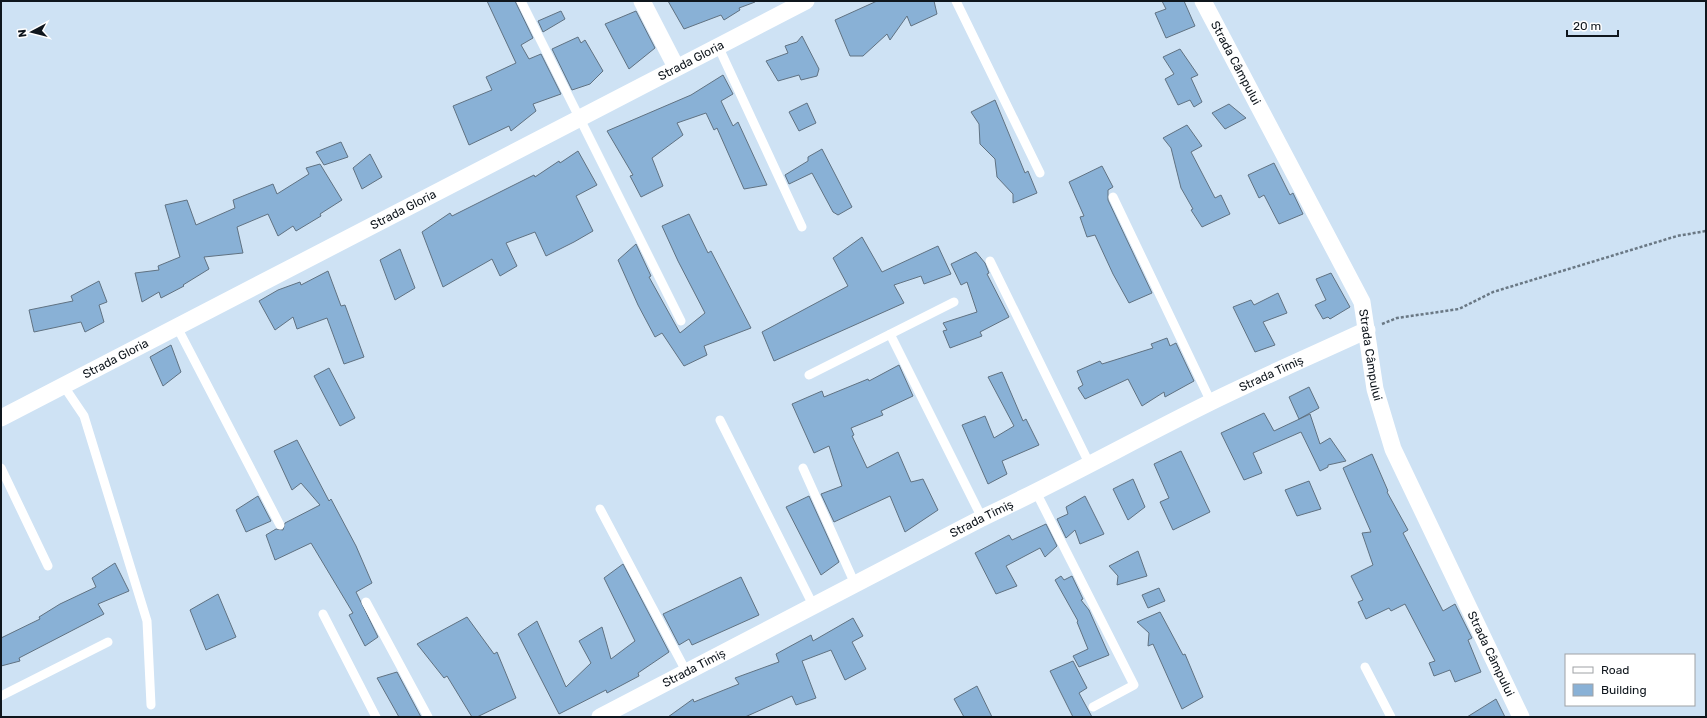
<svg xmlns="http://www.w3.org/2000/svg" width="1707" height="718" viewBox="0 0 1707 718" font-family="Rubik,sans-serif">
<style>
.building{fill:#89b1d6;stroke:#607282}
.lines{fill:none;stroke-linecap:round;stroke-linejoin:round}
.path{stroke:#6a7884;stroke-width:2.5;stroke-dasharray:3 2;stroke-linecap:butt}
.lane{stroke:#fff;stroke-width:9}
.street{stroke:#fff;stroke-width:17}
.labels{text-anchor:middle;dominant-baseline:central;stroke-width:3;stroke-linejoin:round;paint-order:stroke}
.street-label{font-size:12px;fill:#0f161d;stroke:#fff}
</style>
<rect width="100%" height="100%" fill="#cee2f4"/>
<path class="building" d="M 487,1 L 515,1 L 533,38 L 521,45 L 529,59 L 541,54 L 561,94 L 533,104 L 536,111 L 511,131 L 509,126 L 469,145 L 453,106 L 492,90 L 486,77 L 516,63 Z
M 668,1 L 754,1 L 755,2 L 739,8 L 740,10 L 724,20 L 721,15 L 684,29 Z
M 877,1 L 934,1 L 937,14 L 911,26 L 907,16 L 890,40 L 887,34 L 863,56 L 850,56 L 835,20 Z
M 1162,1 L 1184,1 L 1195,26 L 1166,38 L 1155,13 L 1166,9 Z
M 561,11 L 565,19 L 543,32 L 538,21 Z
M 636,11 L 655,48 L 629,69 L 605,24 Z
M 802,36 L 819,69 L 817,76 L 801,80 L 799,75 L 778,81 L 766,61 L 788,53 L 785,46 L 797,42 Z
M 578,37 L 581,43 L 585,40 L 603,71 L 590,84 L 572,90 L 552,49 Z
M 1180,49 L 1198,75 L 1191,78 L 1202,102 L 1194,107 L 1190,100 L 1178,105 L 1165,79 L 1174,74 L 1163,57 Z
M 723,75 L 733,94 L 721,101 L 733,126 L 738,122 L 767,185 L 744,189 L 717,128 L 714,130 L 706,113 L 677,123 L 683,135 L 652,158 L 663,186 L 641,197 L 630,176 L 633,175 L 607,131 L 691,95 Z
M 995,100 L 1025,173 L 1028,171 L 1037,193 L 1013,203 L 1013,194 L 997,177 L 995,159 L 980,144 L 979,124 L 971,112 Z
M 807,103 L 816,123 L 799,131 L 789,112 Z
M 1229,104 L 1246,118 L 1225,129 L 1212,113 Z
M 1187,125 L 1202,146 L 1191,152 L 1215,198 L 1221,195 L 1230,214 L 1202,227 L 1191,210 L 1193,209 L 1181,188 L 1171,148 L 1163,138 Z
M 341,142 L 348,157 L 324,165 L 316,152 Z
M 822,149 L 852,207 L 838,215 L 833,212 L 812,173 L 789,184 L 785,175 L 808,161 L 808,157 Z
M 578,151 L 597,185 L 576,196 L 593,231 L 574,242 L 546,256 L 535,232 L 506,243 L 517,266 L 500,276 L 492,259 L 443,287 L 422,232 L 450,213 L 452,216 L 534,175 L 535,177 L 559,161 L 560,163 Z
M 370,154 L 382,177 L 362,189 L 353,168 Z
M 1274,163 L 1290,195 L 1293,193 L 1303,214 L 1279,224 L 1264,195 L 1259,198 L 1248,175 Z
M 320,164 L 342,200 L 320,214 L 321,216 L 296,231 L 293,226 L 278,236 L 268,214 L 237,227 L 243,253 L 204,257 L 209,269 L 183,285 L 184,286 L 161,298 L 159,292 L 142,302 L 135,273 L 159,270 L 158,266 L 180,257 L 165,205 L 187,200 L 196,225 L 235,208 L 233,200 L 273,184 L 277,194 L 309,174 L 306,168 Z
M 1102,166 L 1113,187 L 1108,190 L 1108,200 L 1152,293 L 1129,303 L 1113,274 L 1095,235 L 1087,237 L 1080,217 L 1084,216 L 1069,182 Z
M 689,214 L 708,253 L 711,251 L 751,328 L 704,346 L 707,355 L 684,366 L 662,333 L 655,337 L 638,305 L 618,260 L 636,244 L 651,276 L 649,277 L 680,333 L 705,313 L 678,261 L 662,226 Z
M 862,237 L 882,272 L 938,246 L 951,274 L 924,284 L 921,276 L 894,285 L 904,303 L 774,361 L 762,332 L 848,286 L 833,258 Z
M 400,249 L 415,288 L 395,300 L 380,260 Z
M 976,252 L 985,263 L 989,273 L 987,274 L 1009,317 L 980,332 L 982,336 L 950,348 L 943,331 L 947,330 L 943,323 L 977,312 L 967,282 L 961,285 L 951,264 Z
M 328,271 L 341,306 L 345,305 L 364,357 L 344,364 L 327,318 L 297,329 L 293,317 L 275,330 L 259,301 L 278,290 L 300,282 L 301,285 Z
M 1331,273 L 1350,307 L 1330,319 L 1328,317 L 1323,319 L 1315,305 L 1326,300 L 1316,279 Z
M 99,281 L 107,302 L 99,305 L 104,322 L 85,332 L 81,322 L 34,332 L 29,310 L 73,301 L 71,296 Z
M 1278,293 L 1287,313 L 1263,322 L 1275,345 L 1255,352 L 1233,307 L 1251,300 L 1254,305 Z
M 1167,338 L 1170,346 L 1176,343 L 1194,381 L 1165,397 L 1164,392 L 1142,406 L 1128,379 L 1085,399 L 1078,388 L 1083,385 L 1077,371 L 1100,361 L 1102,364 L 1153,348 L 1151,344 Z
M 171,345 L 181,372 L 163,386 L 150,357 Z
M 899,365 L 913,396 L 881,411 L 883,415 L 851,428 L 854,435 L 852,436 L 867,468 L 898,452 L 911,482 L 923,479 L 938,510 L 905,532 L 890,496 L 834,522 L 821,494 L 842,486 L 829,446 L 814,453 L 792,404 L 822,391 L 824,397 L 868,379 L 869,381 Z
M 329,368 L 355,418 L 340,426 L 314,376 Z
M 1002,372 L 1023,421 L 1026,419 L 1039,445 L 1002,461 L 1007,474 L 988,484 L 962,425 L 985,416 L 994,438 L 1014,426 L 988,377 Z
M 1309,387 L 1319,408 L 1299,419 L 1289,397 Z
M 1264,413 L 1274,431 L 1310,414 L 1320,444 L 1330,438 L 1346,461 L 1328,465 L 1328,467 L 1320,471 L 1301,432 L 1253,453 L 1262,473 L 1244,480 L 1221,433 Z
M 297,440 L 329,501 L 331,499 L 356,546 L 372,583 L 356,592 L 378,637 L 365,646 L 349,615 L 353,613 L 311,543 L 275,560 L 266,535 L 276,529 L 283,530 L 285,523 L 320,505 L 301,483 L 292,490 L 274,451 Z
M 1181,451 L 1210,512 L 1173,530 L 1160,502 L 1169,498 L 1154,464 Z
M 1372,454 L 1388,491 L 1387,492 L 1408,530 L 1403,533 L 1443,611 L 1455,604 L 1472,638 L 1468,640 L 1481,672 L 1455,682 L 1450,670 L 1434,676 L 1429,663 L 1435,661 L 1405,604 L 1391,611 L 1389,608 L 1366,619 L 1358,602 L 1363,600 L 1351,576 L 1373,565 L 1362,533 L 1371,532 L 1343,468 Z
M 1133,479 L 1145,507 L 1128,520 L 1113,489 Z
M 1309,481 L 1321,509 L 1297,516 L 1285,490 Z
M 258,496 L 271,521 L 246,532 L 236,510 Z
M 809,496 L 839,562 L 821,575 L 786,507 Z
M 1085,496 L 1104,534 L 1080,544 L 1075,530 L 1066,538 L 1057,519 L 1068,514 L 1066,507 Z
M 1046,524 L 1057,546 L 1045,557 L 1040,548 L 1006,566 L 1017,586 L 996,594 L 975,553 L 1009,535 L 1012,540 Z
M 1138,551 L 1147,576 L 1117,585 L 1118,576 L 1109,566 Z
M 115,563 L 129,591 L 98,604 L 104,614 L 19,658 L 20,661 L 1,666 L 1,638 L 40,619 L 39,617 L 60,604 L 96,587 L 92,578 Z
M 623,564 L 669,652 L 638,673 L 639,676 L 607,693 L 606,690 L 559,714 L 518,634 L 537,621 L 566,687 L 591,663 L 579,641 L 602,627 L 611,659 L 635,641 L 604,578 Z
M 1061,576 L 1064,580 L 1072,576 L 1083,599 L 1081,600 L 1089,610 L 1109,655 L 1079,667 L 1073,656 L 1088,649 L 1077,622 L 1078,621 L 1055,580 Z
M 741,577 L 759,615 L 692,645 L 689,639 L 679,645 L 663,614 Z
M 1159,588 L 1165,601 L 1148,608 L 1142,595 Z
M 218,594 L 236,637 L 206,650 L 190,610 Z
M 1160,612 L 1183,655 L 1185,654 L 1203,697 L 1182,709 L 1153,644 L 1148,646 L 1149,633 L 1137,622 Z
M 467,617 L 494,654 L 497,652 L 516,698 L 477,717 L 472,717 L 447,676 L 444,678 L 417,644 Z
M 853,618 L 863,636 L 852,642 L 866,669 L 845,680 L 831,650 L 802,661 L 816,698 L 796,705 L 792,696 L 745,717 L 668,717 L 693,699 L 694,702 L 739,684 L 735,678 L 779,662 L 776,654 L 811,635 L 813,641 Z
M 1073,661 L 1087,688 L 1079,693 L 1092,717 L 1073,717 L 1050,671 Z
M 397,672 L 421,717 L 399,717 L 377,678 Z
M 977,686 L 992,717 L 964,717 L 954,699 Z
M 1496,699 L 1505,717 L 1467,717 Z"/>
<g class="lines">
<path class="path" d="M 1382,324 L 1397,318 L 1459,309 L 1493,292 L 1677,236 L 1706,231"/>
<path class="lane" d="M 521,1 L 681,321
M 956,1 L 1040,173
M 718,46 L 802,227
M 1113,197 L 1211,402
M 990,261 L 1089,463
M 177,327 L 280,525
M 890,334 L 982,518
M 809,375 L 954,302
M 63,385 L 84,416 L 147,621 L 151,705
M 720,420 L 813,605
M 1,468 L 48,566
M 803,468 L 855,584
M 1036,492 L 1134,685 L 1093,707
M 600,509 L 686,671
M 366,602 L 428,717
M 323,614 L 376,717
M 1365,667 L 1391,717
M 1,696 L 108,642"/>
<g class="street">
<path d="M 642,1 L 676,67"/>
<path id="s1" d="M 1203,1 L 1362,302 L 1375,389 L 1393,449 L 1521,717"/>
<path id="s2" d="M 1,418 L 806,1"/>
<path id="s3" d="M 600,717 L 982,518 C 1059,482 1134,440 1211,402 C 1262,377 1315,354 1367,330"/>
</g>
</g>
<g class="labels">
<g class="street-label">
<text stroke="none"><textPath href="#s2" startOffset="777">Strada Gloria</textPath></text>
<text stroke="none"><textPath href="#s1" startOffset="70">Strada Câmpului</textPath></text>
<text stroke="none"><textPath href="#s2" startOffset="453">Strada Gloria</textPath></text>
<text stroke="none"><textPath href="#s1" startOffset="394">Strada Câmpului</textPath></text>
<text stroke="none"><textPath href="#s2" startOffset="129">Strada Gloria</textPath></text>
<text stroke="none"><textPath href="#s3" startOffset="754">Strada Timiș</textPath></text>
<text stroke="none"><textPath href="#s3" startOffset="430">Strada Timiș</textPath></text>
<text stroke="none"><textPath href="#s1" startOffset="718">Strada Câmpului</textPath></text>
<text stroke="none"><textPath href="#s3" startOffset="106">Strada Timiș</textPath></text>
</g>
</g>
<rect width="1707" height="718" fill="none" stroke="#0f161d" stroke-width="4"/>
<rect x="1565" y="654" width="130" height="52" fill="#ffffff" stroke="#9fa2a5"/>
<rect x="1573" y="667" width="20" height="6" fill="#ffffff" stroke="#9fa2a5"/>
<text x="1601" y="674" font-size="12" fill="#0f161d">Road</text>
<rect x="1573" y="684" width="20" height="12" fill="#89b1d6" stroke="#9fa2a5"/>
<text x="1601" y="694" font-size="12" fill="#0f161d">Building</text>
<g transform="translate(32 32) rotate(263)" stroke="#ffffff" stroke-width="3" paint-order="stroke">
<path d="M0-3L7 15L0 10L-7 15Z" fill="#0f161d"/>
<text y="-6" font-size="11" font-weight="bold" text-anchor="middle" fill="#0f161d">N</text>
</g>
<path d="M1567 30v6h51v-6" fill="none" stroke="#0f161d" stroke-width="2"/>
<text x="1573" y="30" font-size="12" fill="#0f161d" stroke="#ffffff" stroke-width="3" paint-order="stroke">20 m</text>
</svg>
